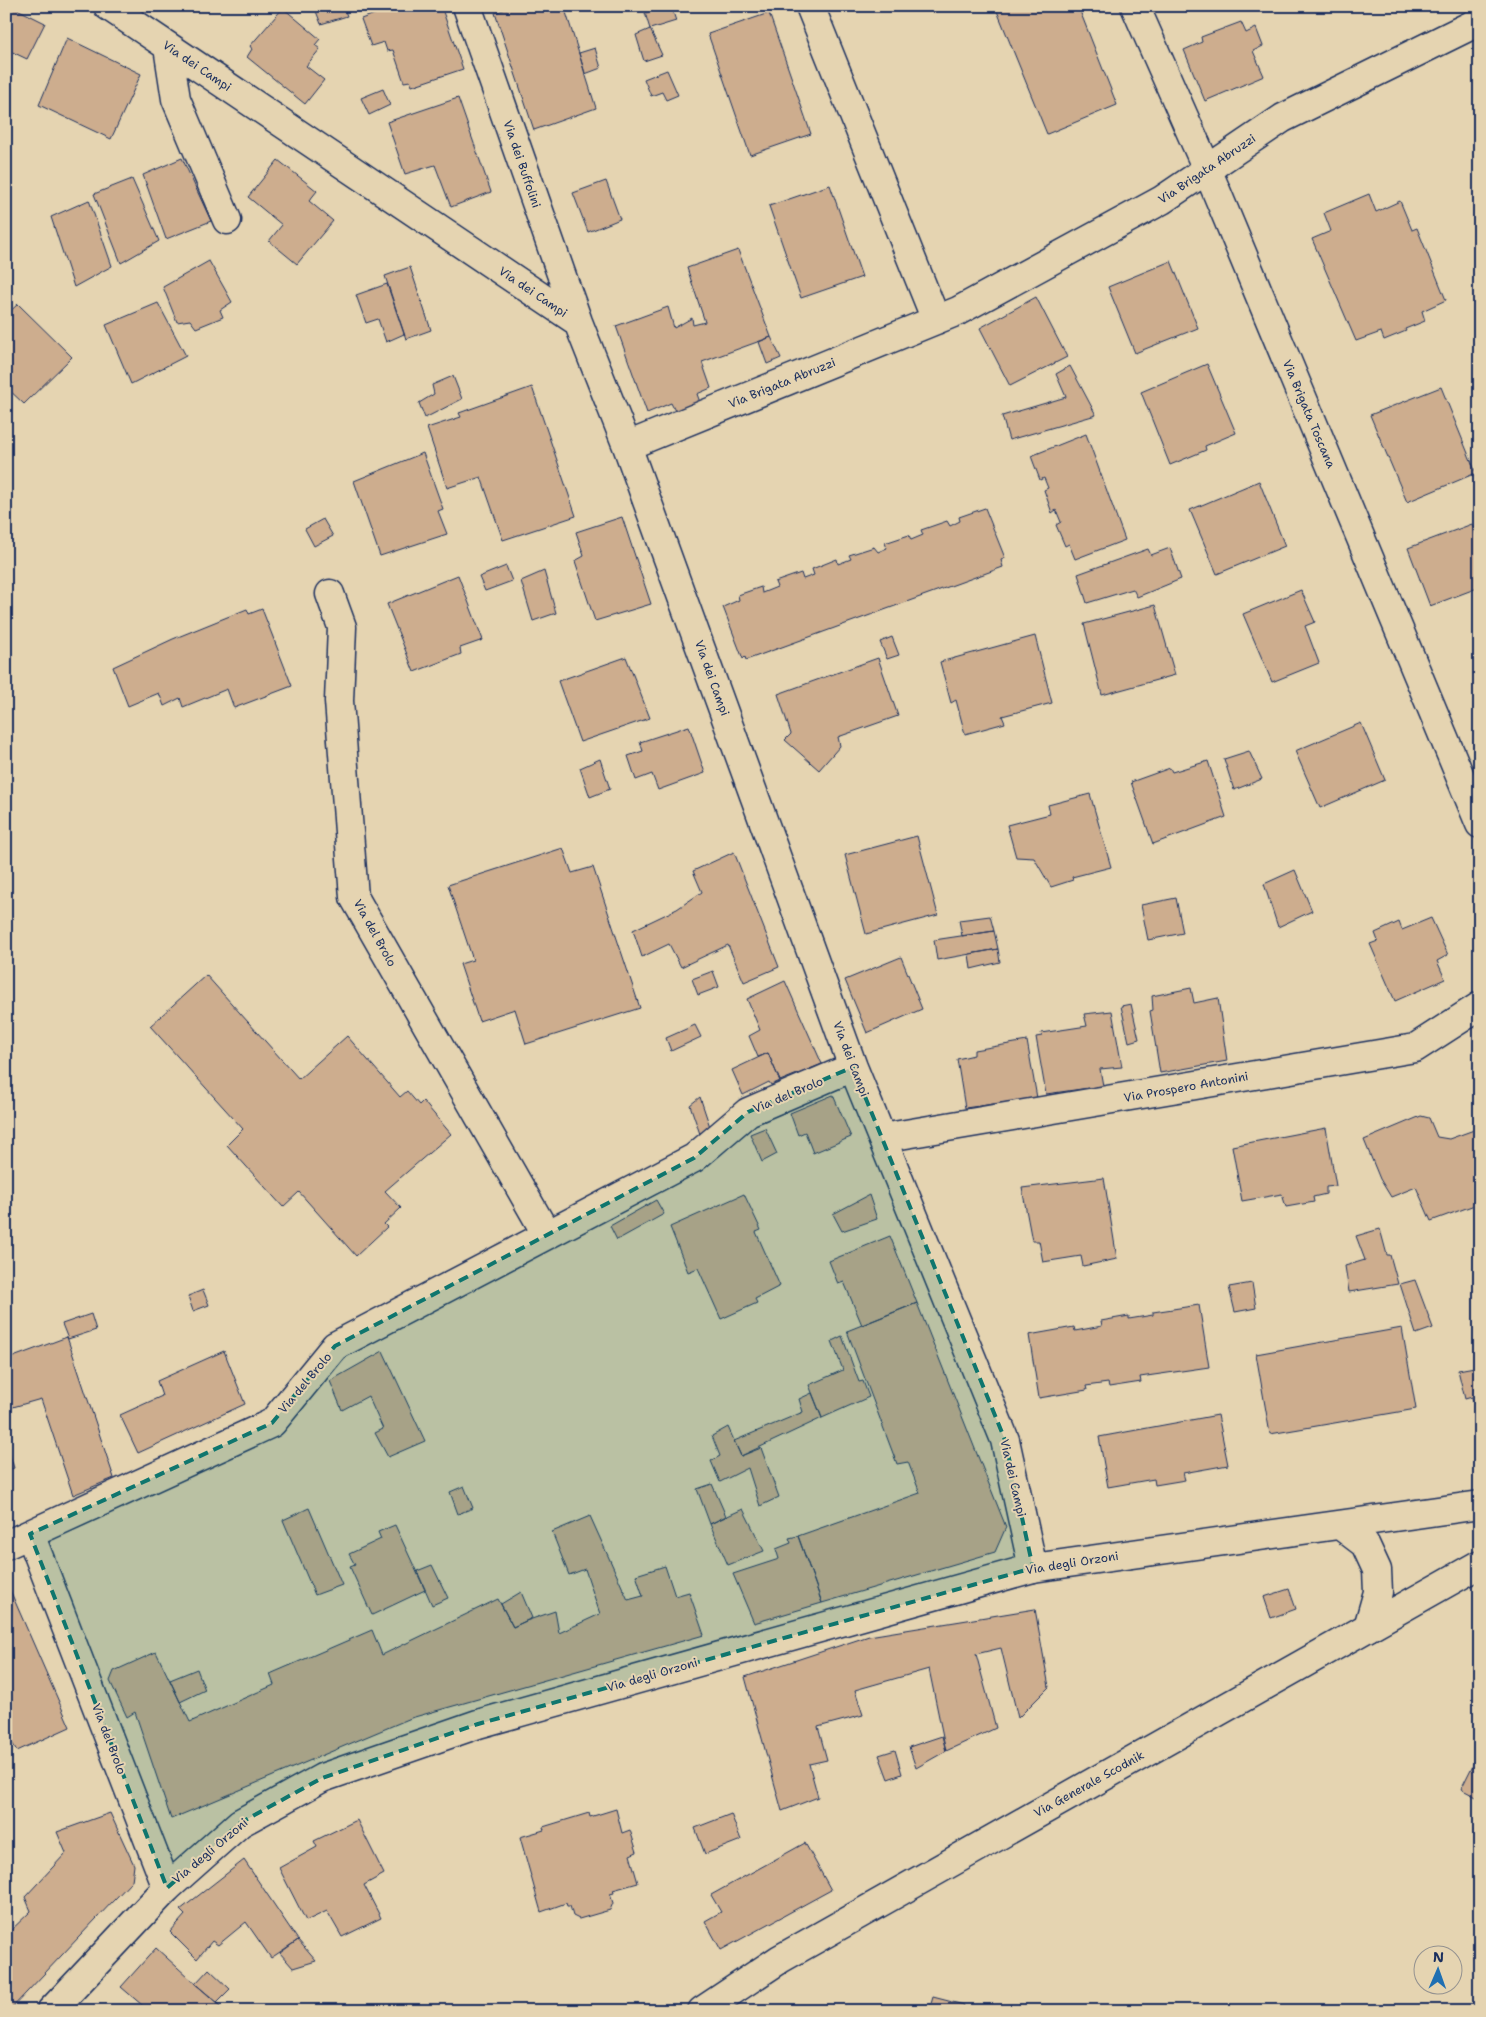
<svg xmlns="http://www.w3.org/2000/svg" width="1486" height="2017" viewBox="0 0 1486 2017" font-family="'Shantell Sans',sans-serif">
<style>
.building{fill:#cdad8e;stroke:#1b2f5e}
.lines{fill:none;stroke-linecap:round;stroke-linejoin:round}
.minor-casing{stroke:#1b2f5e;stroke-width:31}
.tertiary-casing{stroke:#1b2f5e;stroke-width:31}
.secondary-casing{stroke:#1b2f5e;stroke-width:31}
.minor{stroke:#e5d4b1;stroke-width:28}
.tertiary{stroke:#e5d4b1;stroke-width:28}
.secondary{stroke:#e5d4b1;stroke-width:28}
.marked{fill:#0f766e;fill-opacity:0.2;stroke:#0f766e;stroke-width:4;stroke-dasharray:10 6;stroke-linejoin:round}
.labels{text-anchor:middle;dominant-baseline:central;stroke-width:4;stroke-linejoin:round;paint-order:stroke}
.street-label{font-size:12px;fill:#1b2f5e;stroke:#e5d4b1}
</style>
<rect width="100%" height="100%" fill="#e5d4b1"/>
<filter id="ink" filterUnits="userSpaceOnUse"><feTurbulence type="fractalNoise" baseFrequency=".02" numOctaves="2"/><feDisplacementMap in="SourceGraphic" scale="10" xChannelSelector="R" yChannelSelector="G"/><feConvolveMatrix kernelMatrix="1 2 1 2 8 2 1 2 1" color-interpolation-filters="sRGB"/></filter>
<g filter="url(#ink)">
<path class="building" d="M 6,6 L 11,6 L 45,23 L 27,59 L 6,49 Z
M 314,6 L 343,6 L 347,16 L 321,24 Z
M 441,6 L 463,69 L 412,86 L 410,81 L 404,82 L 393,50 L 387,51 L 384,42 L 371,46 L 361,19 L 380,12 L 379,6 Z
M 514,6 L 564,6 L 596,108 L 534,130 L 495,13 Z
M 666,6 L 671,6 L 676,21 L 650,29 L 645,13 Z
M 995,6 L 1078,6 L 1117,105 L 1047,134 Z
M 283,8 L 320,39 L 315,45 L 320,49 L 306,66 L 324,80 L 305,104 L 247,57 L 252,49 L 250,46 Z
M 769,13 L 811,134 L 750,155 L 708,34 Z
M 1241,22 L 1246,33 L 1256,28 L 1263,46 L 1253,51 L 1264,76 L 1205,101 L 1184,50 L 1202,42 L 1201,37 Z
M 650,29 L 662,55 L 644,61 L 636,35 Z
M 67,38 L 141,74 L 111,139 L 39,105 Z
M 595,48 L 601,68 L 585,74 L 579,53 Z
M 667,70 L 678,95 L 666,100 L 662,92 L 651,96 L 644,79 Z
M 383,89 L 390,105 L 369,115 L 361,98 Z
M 458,98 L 491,192 L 451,207 L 435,165 L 405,174 L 387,122 Z
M 182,158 L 211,221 L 166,239 L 143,175 Z
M 278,160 L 317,191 L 309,201 L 333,221 L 297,264 L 269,241 L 282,225 L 248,197 Z
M 132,179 L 159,241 L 121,263 L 94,194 Z
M 606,181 L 620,219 L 588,232 L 573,193 Z
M 830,185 L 862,277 L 801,298 L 769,206 Z
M 1369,194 L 1376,212 L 1400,201 L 1412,230 L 1417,228 L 1446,300 L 1422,311 L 1425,321 L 1405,329 L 1406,331 L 1384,340 L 1381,332 L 1356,341 L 1312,239 L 1331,231 L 1324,213 Z
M 89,200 L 112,266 L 74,287 L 51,217 Z
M 738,250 L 771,337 L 702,362 L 711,388 L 697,394 L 701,405 L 677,415 L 671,403 L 647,413 L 616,326 L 668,307 L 674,328 L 692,318 L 693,325 L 705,322 L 687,268 Z
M 209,261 L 232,302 L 220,310 L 223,317 L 196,328 L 190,320 L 177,322 L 163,287 Z
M 1171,261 L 1198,328 L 1135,353 L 1108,287 Z
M 410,267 L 431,330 L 406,339 L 385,276 Z
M 387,284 L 404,334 L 386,342 L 378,319 L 366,323 L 356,295 Z
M 1036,297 L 1067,357 L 1010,386 L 980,328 Z
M 158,303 L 186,356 L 131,384 L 106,325 Z
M 18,304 L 72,357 L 24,404 L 6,387 L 6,315 Z
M 771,337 L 781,358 L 767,364 L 759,342 Z
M 1207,364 L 1236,433 L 1205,446 L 1206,450 L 1170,465 L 1141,392 Z
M 1070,366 L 1096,415 L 1009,440 L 1002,416 L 1066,397 L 1056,374 Z
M 453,376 L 462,399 L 425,418 L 419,403 L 434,394 L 432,385 Z
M 532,387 L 576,516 L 503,540 L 481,477 L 447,488 L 427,428 L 461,417 L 459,413 Z
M 1441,387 L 1476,473 L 1407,502 L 1370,415 Z
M 1086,434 L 1125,540 L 1075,559 L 1069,544 L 1065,546 L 1056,525 L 1061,522 L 1056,510 L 1052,513 L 1044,490 L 1048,488 L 1044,478 L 1040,480 L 1031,456 Z
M 423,453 L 443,509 L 438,511 L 447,534 L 380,556 L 354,481 Z
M 1259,481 L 1285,546 L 1217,574 L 1190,510 Z
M 1480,500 L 1480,517 L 1474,502 Z
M 985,508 L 1005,558 L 1001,560 L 1003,567 L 746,660 L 745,657 L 743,659 L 723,607 L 739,600 L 738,595 L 761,587 L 762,593 L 777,587 L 775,582 L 801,573 L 803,579 L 814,575 L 812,569 L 837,559 L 838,564 L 851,559 L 849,555 L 874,547 L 878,552 L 887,548 L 885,543 L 909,535 L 911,540 L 923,535 L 921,530 L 947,521 L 950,526 L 960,521 L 959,517 Z
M 622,517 L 651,604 L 595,621 L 575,561 L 584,556 L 576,532 Z
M 323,519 L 333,536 L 314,546 L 305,529 Z
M 1472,524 L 1480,545 L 1480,587 L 1430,606 L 1408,548 Z
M 1170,548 L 1181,579 L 1137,597 L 1133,589 L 1087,603 L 1078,574 L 1148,549 L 1151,555 Z
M 506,566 L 512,581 L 485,591 L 479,577 Z
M 544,571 L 556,613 L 533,621 L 521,581 Z
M 458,575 L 483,640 L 460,648 L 461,654 L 414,672 L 387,604 Z
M 1301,590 L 1315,622 L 1305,626 L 1319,663 L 1272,682 L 1243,614 Z
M 1155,605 L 1175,675 L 1102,695 L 1084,624 Z
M 247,609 L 249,614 L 262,609 L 292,686 L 234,708 L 227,689 L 183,707 L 180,698 L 164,706 L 159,693 L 128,706 L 113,667 L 173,639 Z
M 1035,636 L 1052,703 L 1002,716 L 1005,723 L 965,734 L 956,700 L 951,703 L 940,662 Z
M 892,637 L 899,655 L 887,659 L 880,642 Z
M 626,657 L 650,718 L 580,742 L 558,681 Z
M 878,658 L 898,716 L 838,737 L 840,746 L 819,770 L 785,740 L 791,734 L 778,694 Z
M 1361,723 L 1385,780 L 1320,808 L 1295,751 Z
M 689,726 L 705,773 L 658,790 L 652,774 L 636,780 L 628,756 L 643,751 L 640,742 Z
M 1249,751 L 1262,779 L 1234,790 L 1224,759 Z
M 600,759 L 610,789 L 590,797 L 580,768 Z
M 1208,761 L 1226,817 L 1153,844 L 1131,782 L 1170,768 L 1172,772 Z
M 1090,794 L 1111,867 L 1072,877 L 1073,880 L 1051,887 L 1034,858 L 1016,857 L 1007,825 L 1050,814 L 1048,805 Z
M 917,836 L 938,915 L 866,934 L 845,855 Z
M 563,848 L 572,873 L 593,867 L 640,1008 L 526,1044 L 515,1009 L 479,1021 L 460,964 L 473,960 L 448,885 Z
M 734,852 L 779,967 L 744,982 L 728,945 L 681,967 L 669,944 L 642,957 L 633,930 L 677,909 L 702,892 L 693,871 Z
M 1295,870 L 1312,911 L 1278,927 L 1264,884 Z
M 1176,898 L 1183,933 L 1148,940 L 1141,905 Z
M 990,916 L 994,931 L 962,936 L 959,920 Z
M 1431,918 L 1448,955 L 1437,961 L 1445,979 L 1395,1001 L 1370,944 L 1378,941 L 1375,933 L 1399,922 L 1402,930 Z
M 994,931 L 998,949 L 937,960 L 934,940 Z
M 998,949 L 1000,962 L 971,969 L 969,954 Z
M 901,957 L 922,1009 L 867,1033 L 845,980 Z
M 713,971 L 719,987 L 698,995 L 692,979 Z
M 206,975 L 299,1079 L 347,1036 L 400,1097 L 407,1091 L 419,1105 L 423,1101 L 451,1134 L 385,1191 L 401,1208 L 384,1224 L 387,1227 L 356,1256 L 299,1192 L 283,1207 L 227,1145 L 243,1129 L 150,1026 Z
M 785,981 L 822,1064 L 780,1081 L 768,1053 L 758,1057 L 749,1036 L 760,1030 L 747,999 Z
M 1191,988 L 1194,1003 L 1218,998 L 1227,1061 L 1160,1073 L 1150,1011 L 1153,1010 L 1152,996 Z
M 1131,1004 L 1139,1039 L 1129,1042 L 1121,1006 Z
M 1112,1011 L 1122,1067 L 1100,1069 L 1103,1086 L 1046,1094 L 1036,1037 L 1042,1036 L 1041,1033 L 1087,1026 L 1084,1014 Z
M 695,1025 L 701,1037 L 671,1051 L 666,1038 Z
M 1027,1041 L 1037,1098 L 965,1108 L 957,1059 L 974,1055 L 974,1050 Z
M 768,1053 L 780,1081 L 771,1085 L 769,1082 L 743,1095 L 732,1070 Z
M 833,1095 L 851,1137 L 813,1153 L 805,1132 L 798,1135 L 790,1113 Z
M 700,1097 L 710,1127 L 700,1134 L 690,1105 Z
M 1421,1116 L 1429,1118 L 1437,1137 L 1449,1139 L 1474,1130 L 1480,1144 L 1480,1203 L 1431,1221 L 1416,1187 L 1391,1197 L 1380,1179 L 1364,1140 Z
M 765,1128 L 777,1154 L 762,1162 L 750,1134 Z
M 1326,1128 L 1336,1186 L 1326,1187 L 1326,1194 L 1313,1197 L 1314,1202 L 1286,1207 L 1282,1194 L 1242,1201 L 1232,1146 Z
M 1104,1178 L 1117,1259 L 1083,1266 L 1081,1256 L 1043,1262 L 1039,1241 L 1032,1241 L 1022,1188 Z
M 744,1194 L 761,1230 L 756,1232 L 780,1286 L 755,1299 L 757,1303 L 721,1319 L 698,1268 L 688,1272 L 670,1227 Z
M 869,1195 L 877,1219 L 842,1231 L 833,1214 Z
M 656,1200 L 664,1214 L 617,1240 L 610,1226 Z
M 1380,1229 L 1387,1255 L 1390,1255 L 1398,1284 L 1349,1292 L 1345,1266 L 1365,1260 L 1356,1236 Z
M 890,1236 L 917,1303 L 862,1325 L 844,1282 L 838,1284 L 829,1261 Z
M 1415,1280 L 1433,1328 L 1416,1334 L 1400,1284 Z
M 1252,1283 L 1256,1308 L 1235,1312 L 1229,1287 Z
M 203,1290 L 209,1305 L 193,1311 L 188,1296 Z
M 917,1303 L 1006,1527 L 995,1552 L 822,1603 L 798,1536 L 920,1493 L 908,1462 L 897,1464 L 847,1331 Z
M 1199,1305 L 1209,1367 L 1140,1377 L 1141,1382 L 1109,1387 L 1108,1383 L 1086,1386 L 1087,1390 L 1039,1398 L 1029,1335 L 1074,1327 L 1075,1331 L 1102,1326 L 1101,1321 L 1129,1316 L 1129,1319 L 1153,1315 L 1153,1312 Z
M 91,1314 L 96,1330 L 68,1339 L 62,1324 Z
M 1402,1328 L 1416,1409 L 1270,1434 L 1256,1354 Z
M 842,1336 L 859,1382 L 863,1381 L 869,1397 L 822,1418 L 809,1385 L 843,1370 L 832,1341 Z
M 67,1337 L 114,1478 L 73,1495 L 41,1399 L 6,1409 L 6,1354 L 8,1359 Z
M 224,1351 L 245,1404 L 138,1453 L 120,1415 L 162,1396 L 157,1381 Z
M 383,1351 L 425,1441 L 388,1457 L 375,1433 L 383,1429 L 368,1396 L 342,1410 L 330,1381 Z
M 1480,1366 L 1480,1425 L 1472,1397 L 1465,1399 L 1458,1370 Z
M 812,1393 L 822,1418 L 741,1456 L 734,1441 L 803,1412 L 799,1399 Z
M 1218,1415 L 1228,1465 L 1183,1473 L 1185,1480 L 1155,1485 L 1154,1479 L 1108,1487 L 1099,1437 Z
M 728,1427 L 741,1456 L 761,1448 L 779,1497 L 760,1506 L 748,1468 L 720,1482 L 711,1461 L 720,1456 L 712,1436 Z
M 6,1442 L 14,1468 L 6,1471 Z
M 712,1484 L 726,1516 L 710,1524 L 697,1489 Z
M 464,1486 L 473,1508 L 458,1514 L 450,1492 Z
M 6,1508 L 11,1519 L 6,1521 Z
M 309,1508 L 342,1585 L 315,1595 L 283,1520 Z
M 743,1509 L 764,1551 L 728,1565 L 710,1524 Z
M 590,1516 L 628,1600 L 643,1596 L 636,1575 L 665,1566 L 675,1596 L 689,1592 L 704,1635 L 411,1718 L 171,1819 L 135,1712 L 127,1717 L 110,1681 L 114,1671 L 156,1652 L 190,1722 L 274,1685 L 270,1674 L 372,1630 L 382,1655 L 498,1599 L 513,1627 L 526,1621 L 555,1611 L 559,1633 L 600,1614 L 585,1569 L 569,1575 L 552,1532 Z
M 395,1525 L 425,1590 L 372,1615 L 350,1567 L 355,1565 L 349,1554 L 381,1539 L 378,1532 Z
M 798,1536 L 822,1603 L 754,1623 L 733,1574 L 779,1559 L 776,1549 L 791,1543 L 789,1538 Z
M 432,1565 L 448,1598 L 432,1605 L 417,1571 Z
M 6,1581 L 70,1727 L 17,1751 L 6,1733 Z
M 1289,1589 L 1296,1609 L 1271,1618 L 1264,1597 Z
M 521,1592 L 532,1618 L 513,1627 L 501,1604 Z
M 1035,1609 L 1049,1687 L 1018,1718 L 1001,1648 L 976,1654 L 996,1728 L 946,1751 L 929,1669 L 855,1690 L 863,1715 L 818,1727 L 827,1760 L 809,1764 L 818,1797 L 782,1811 L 745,1677 L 869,1636 Z
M 197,1669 L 205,1690 L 180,1702 L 170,1680 Z
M 942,1736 L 946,1751 L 916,1768 L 909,1747 Z
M 895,1750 L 902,1774 L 888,1779 L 879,1755 Z
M 1480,1751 L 1480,1799 L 1461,1789 Z
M 616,1809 L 622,1833 L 630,1830 L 637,1852 L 630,1855 L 638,1883 L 613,1890 L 614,1893 L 610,1894 L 613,1903 L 610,1910 L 579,1919 L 573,1916 L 570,1906 L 567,1906 L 566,1903 L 541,1912 L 520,1837 L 544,1830 L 543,1827 L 589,1813 L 590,1817 Z
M 110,1813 L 134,1865 L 132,1881 L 9,2011 L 6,2011 L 6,1935 L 31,1911 L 25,1897 L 66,1853 L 57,1832 Z
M 731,1814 L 741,1840 L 705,1854 L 695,1828 Z
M 357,1820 L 384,1874 L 364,1885 L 381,1918 L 342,1937 L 327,1911 L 306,1921 L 279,1868 L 317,1847 L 314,1841 Z
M 1480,1820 L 1480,1833 L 1474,1831 Z
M 805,1843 L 831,1890 L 721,1950 L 705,1921 L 721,1912 L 711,1895 Z
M 244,1860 L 298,1940 L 271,1958 L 246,1922 L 218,1945 L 212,1941 L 197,1959 L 170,1932 L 185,1915 L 180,1910 Z
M 298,1940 L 316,1961 L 293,1968 L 280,1953 Z
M 156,1948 L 220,2006 L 216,2011 L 149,2011 L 121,1987 Z
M 209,1969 L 230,1989 L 217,2002 L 195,1984 Z
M 933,1997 L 964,2005 L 962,2011 L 929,2011 Z"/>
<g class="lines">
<g class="minor-casing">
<path id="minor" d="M 108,6 L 578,322
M 467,6 L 578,322 L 627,446 L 853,1067 L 1005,1440 L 1033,1568
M 810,6 L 936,320
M 1135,6 L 1207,169 L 1480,824
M 168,47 L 176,99 L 227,220
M 627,446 L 958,311 L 1162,200 L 1283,118 L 1480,21
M 330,594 L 342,627 L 339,701 L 354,897 L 547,1235
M 882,1138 L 1415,1048 L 1480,1006
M 30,1534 L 167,1888
M 6,1545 L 272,1423 L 335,1346 L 694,1158 L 748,1112 L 853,1067"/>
</g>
<g class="tertiary-casing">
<path id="tertiary" d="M 1340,1525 L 1365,1544 L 1377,1570 L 1378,1592 L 1368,1627
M 51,2011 L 167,1888 L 240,1823 L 322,1778 L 478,1724 L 1033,1568 L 1480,1505"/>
</g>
<g class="secondary-casing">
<path id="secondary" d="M 702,2011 L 780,1959 L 1480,1564"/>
</g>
<use href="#minor" class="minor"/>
<use href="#tertiary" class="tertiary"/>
<use href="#secondary" class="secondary"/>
</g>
</g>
<path class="marked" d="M 853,1067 L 1005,1440 L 1033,1568 L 478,1724 L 322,1778 L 240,1823 L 167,1888 L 30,1534 L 272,1423 L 335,1346 L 694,1158 L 748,1112 Z"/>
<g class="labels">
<g class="street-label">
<text transform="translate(197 66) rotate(34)">Via dei Campi</text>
<text transform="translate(522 164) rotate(71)">Via dei Buffolini</text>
<text transform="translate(1207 169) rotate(-34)">Via Brigata Abruzzi</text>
<text transform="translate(533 292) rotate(34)">Via dei Campi</text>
<text transform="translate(782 383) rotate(-22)">Via Brigata Abruzzi</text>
<text transform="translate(1309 414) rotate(67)">Via Brigata Toscana</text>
<text transform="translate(712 678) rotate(70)">Via dei Campi</text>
<text transform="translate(375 933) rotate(61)">Via del Brolo</text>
<text transform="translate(851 1059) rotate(69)">Via dei Campi</text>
<text transform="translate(1186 1087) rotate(-10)">Via Prospero Antonini</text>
<text transform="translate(788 1095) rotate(-23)">Via del Brolo</text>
<text transform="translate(305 1383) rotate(-50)">Via del Brolo</text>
<text transform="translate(1013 1478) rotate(77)">Via dei Campi</text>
<text transform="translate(1072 1563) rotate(-9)">Via degli Orzoni</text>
<text transform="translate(652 1675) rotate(-16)">Via degli Orzoni</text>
<text transform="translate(109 1739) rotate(69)">Via del Brolo</text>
<text transform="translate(1089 1784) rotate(-29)">Via Generale Scodnik</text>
<text transform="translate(210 1851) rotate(-40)">Via degli Orzoni</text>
</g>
</g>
<rect width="1486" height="2017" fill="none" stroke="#e5d4b1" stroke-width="25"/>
<rect x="12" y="12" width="1461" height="1992" fill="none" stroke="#1b2f5e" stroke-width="2" filter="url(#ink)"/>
<g transform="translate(1438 1970) rotate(2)"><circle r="24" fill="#e5d4b1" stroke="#949290"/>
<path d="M0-4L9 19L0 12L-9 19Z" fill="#1f6fb2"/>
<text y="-8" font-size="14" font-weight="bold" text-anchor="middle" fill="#1b2f5e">N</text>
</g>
</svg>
